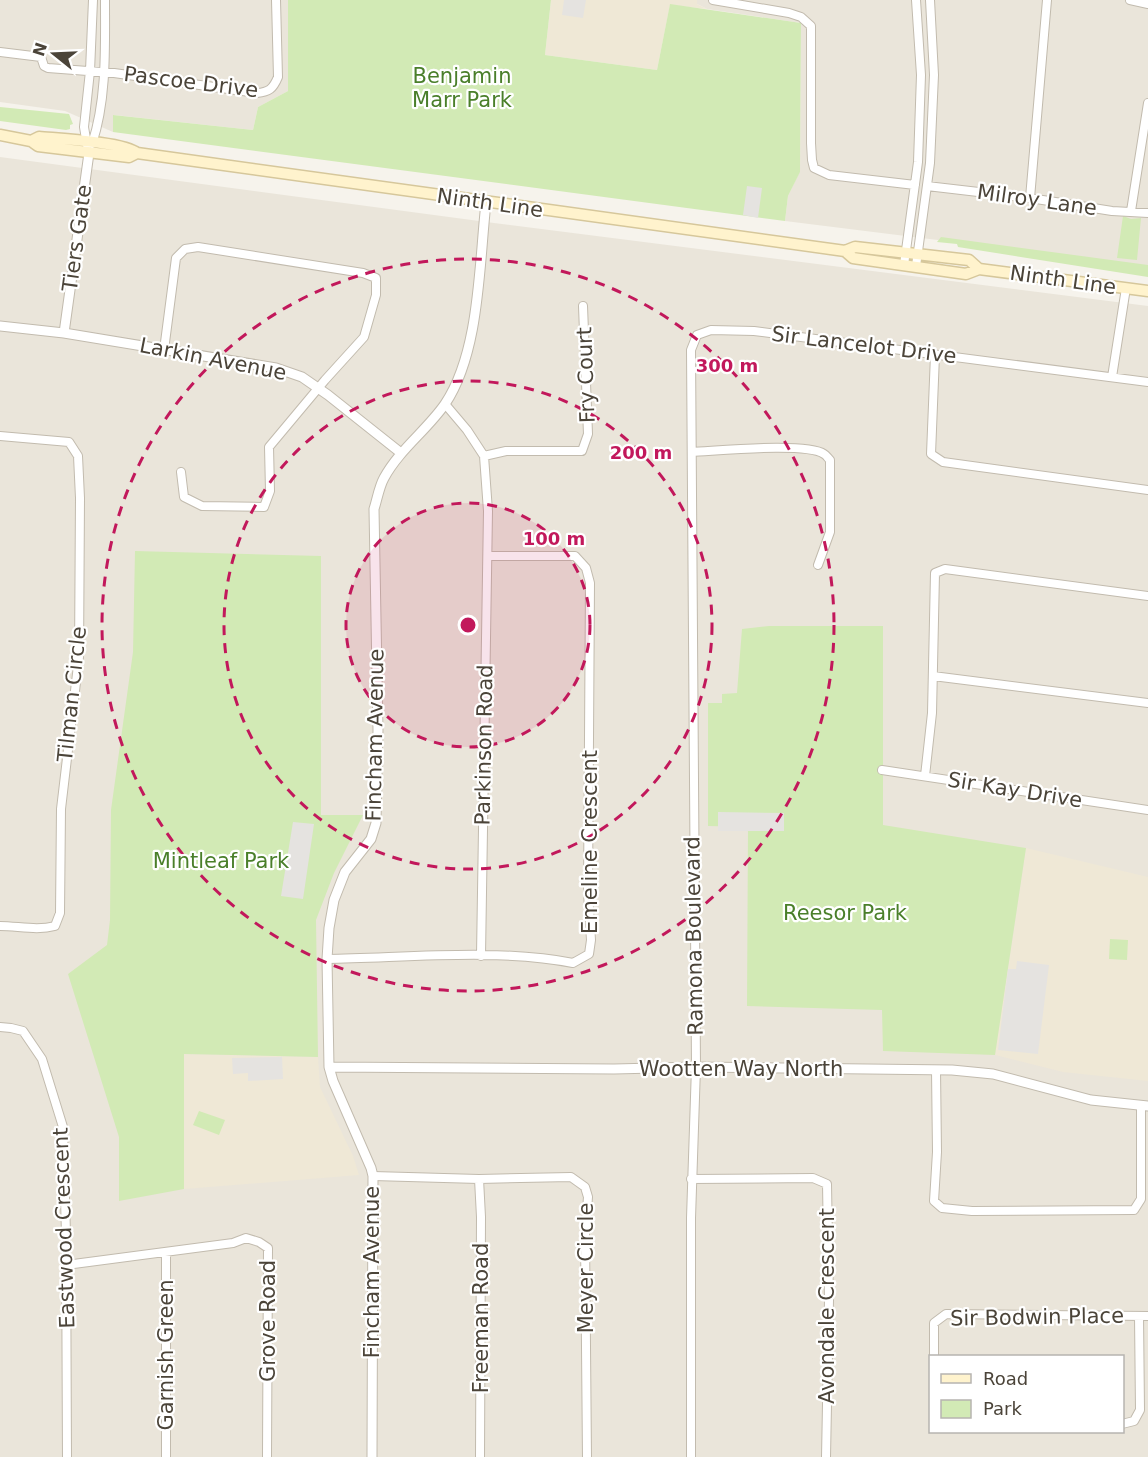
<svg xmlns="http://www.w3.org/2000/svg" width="1148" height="1457" viewBox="0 0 1148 1457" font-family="'DejaVu Sans',sans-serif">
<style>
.residential{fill:#eae5da;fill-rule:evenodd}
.education{fill:#efe8d6}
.green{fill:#d2eab5}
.parking{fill:#e5e3e0}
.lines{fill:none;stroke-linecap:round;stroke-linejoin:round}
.minor-casing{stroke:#c2bbae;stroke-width:10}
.tertiary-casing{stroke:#c2bbae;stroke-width:11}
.secondary-casing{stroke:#d6c79b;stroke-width:13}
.minor{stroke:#fff;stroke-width:8}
.tertiary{stroke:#fff;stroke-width:9}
.secondary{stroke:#fff3cd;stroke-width:10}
.ring{fill:none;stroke:#c2185b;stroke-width:3;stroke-dasharray:10 8}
.labels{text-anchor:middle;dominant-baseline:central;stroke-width:4.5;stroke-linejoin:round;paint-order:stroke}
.park-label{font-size:21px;fill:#4a7f2a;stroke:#fff}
.street-label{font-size:21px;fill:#4b4439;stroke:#fff}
.centre{fill:#c2185b;stroke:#fff;stroke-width:3}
.ring-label{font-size:18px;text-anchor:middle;font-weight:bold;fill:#c2185b;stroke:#fff;stroke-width:4.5;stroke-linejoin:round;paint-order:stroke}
</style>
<rect width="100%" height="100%" fill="#f6f3ec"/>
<path class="residential" d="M 0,0 L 288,0 L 288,91 L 258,107 L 253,130 L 114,115 L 113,132 L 65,111 L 0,102 Z
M 697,0 L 1148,0 L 1148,266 L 785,221 L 788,196 L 800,171 L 801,23 L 707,9 L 697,4 Z
M 0,157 L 494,223 L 1148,306 L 1148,1457 L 0,1457 ZM 930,1356 L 1122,1356 L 1122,1432 L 930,1432 Z"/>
<path class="education" d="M 551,0 L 697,0 L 697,4 L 707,9 L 670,5 L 657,70 L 545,55 Z
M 1026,848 L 1148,877 L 1148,1081 L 1063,1072 L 995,1055 Z
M 184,1054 L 318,1057 L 320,1087 L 353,1156 L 359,1175 L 184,1189 Z"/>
<path class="green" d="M 288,0 L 551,0 L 545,55 L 657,70 L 670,4 L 801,23 L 800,172 L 788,196 L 785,221 L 113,132 L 113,115 L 253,130 L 258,107 L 288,91 Z
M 0,107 L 69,114 L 73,124 L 70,125 L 70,129 L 66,130 L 0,121 Z
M 1123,216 L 1131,219 L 1141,218 L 1137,260 L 1117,258 Z
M 941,237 L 1148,265 L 1148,277 L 958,247 L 957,244 L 937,242 Z
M 135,551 L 321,556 L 321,815 L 363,815 L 334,873 L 316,920 L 318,1057 L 184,1054 L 184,1189 L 119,1201 L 119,1137 L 68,974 L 107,945 L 110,920 L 111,810 L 133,652 Z
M 769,626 L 883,626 L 883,825 L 1026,848 L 995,1055 L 883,1051 L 882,1010 L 747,1006 L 748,827 L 708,826 L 708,703 L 722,703 L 722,694 L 737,693 L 742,629 Z
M 1110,939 L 1128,940 L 1127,960 L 1109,959 Z
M 199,1111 L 225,1120 L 219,1135 L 193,1125 Z"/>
<path class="parking" d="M 564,0 L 586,0 L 583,18 L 562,15 Z
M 747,186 L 762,188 L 758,218 L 743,215 Z
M 718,812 L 784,813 L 784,831 L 718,831 Z
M 293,822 L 314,824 L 303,899 L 281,896 Z
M 1017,961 L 1049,965 L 1038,1054 L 998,1050 L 1008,969 L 1016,969 Z
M 282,1057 L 283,1079 L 248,1081 L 248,1073 L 233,1074 L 232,1058 Z"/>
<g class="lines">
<g class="minor-casing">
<path id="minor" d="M 713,0 L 789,13 L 801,17 L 811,26 L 811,143 L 812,160 L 814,168 L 829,175 L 915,185
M 1130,0 L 1148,4
M 0,52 L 41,57 L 44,66 L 48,68 L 114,73 L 257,93 C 269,92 273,89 278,77 L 276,0
M 92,144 C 107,99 105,47 105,0
M 87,145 L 84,127 L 90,71 L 93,0
M 927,186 L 1030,198 L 1112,211 L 1148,213
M 1030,198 L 1047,0
M 1131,211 L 1148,103
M 904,265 L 918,162 L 921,75 L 916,0
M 916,266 L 930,163 L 934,75 L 930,0
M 164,350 L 176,258 L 185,249 L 198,247 L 363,273 L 376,278 L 376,295 L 364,337 L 325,380 L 269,447 L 270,491 L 264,507 L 202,506 L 184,497 L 181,472
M 935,355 L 931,454 L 943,462 L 1148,490
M 1112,377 L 1126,288
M 445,404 L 467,430 L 484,456 L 488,511 L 481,956
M 0,436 L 69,442 L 78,456 L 80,498 L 79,657 L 61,809 L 60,913 L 55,926 C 37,931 18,926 0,926
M 692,452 C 717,451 806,442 824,454 C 826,455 828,458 830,460 L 830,532 L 818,565
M 484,456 L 506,451 L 582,451 L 588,434 L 583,306
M 933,676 L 1148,703
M 882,770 L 1148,810
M 925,776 L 932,713 L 935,573 L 945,569 L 1148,596
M 327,959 C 404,958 498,948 573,963 L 589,954 L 591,940 L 588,893 L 590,583 L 586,568 L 575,556 L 489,556
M 0,1027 L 11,1028 L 23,1031 L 42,1059 L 63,1127 L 66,1234 L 67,1457
M 936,1070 L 937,1152 L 934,1201 L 942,1208 L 972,1211 L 1134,1210 L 1141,1199 L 1141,1106
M 373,1176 L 479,1179 L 571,1177 L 585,1187 L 588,1197 L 585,1235 L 587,1457
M 479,1179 L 481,1217 L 480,1457
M 691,1179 L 813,1178 L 827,1184 L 829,1300 L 826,1457
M 166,1252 L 166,1457
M 66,1265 L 233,1243 L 246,1238 L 259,1242 L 268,1248 L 267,1457
M 934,1356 L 934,1323 L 946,1314 L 1148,1316
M 1122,1424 L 1134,1421 L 1140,1410 L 1139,1316
M 691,1457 L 691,1218 L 696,1067 L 691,350 L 697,335 L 711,330 L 754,331 L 1148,382"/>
</g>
<g class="tertiary-casing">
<path id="tertiary" d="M 0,326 L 64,333 L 276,368 L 302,377 L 328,395 L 401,453
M 64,333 L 89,153
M 329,1067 L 614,1069 L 696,1067 L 952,1070 L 993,1074 L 1091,1100 L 1148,1106
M 372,1457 L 373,1176 L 371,1168 L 333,1081 L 329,1067 L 327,959 L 329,928 L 334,900 L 345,872 L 371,839 L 376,823 L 378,730 L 374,509 C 377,500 379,487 384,478 C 399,450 427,430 445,404 C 480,352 479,264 486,203"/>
</g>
<g class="secondary-casing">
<path id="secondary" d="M 0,135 L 31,141 L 38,146 L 129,157 L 137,153
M 31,141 L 39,137 C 60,139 124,142 137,153 L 845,251 L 855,247 L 969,260 L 979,269
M 845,251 L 853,258 L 966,274 L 979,269 L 1148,291"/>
</g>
<use href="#minor" class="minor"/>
<use href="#tertiary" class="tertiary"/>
<use href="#secondary" class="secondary"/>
</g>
<circle cx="468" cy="625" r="122" fill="#c2185b" fill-opacity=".12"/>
<g class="ring">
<circle cx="468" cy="625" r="122"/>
<circle cx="468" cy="625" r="244"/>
<circle cx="468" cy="625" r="366"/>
</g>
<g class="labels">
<g class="park-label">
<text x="462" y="76">Benjamin<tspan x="462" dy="24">Marr Park</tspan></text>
<text x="221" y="861">Mintleaf Park</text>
<text x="845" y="913">Reesor Park</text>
</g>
<g class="street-label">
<text transform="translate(191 82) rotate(7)">Pascoe Drive</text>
<text transform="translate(1037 200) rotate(8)">Milroy Lane</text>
<text transform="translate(490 203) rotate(8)">Ninth Line</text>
<text transform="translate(77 238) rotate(-82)">Tiers Gate</text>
<text transform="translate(1063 280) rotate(8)">Ninth Line</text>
<text transform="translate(864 345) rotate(7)">Sir Lancelot Drive</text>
<text transform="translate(213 359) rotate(11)">Larkin Avenue</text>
<text transform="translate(586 375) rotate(-92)">Fry Court</text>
<text transform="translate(72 694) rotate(-84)">Tilman Circle</text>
<text transform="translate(375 735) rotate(-89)">Fincham Avenue</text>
<text transform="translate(484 745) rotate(-89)">Parkinson Road</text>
<text transform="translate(1015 790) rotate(9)">Sir Kay Drive</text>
<text transform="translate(590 842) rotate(-90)">Emeline Crescent</text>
<text transform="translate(694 936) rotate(-91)">Ramona Boulevard</text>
<text x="741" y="1069">Wootten Way North</text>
<text transform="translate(64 1228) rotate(-92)">Eastwood Crescent</text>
<text transform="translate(586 1268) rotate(-90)">Meyer Circle</text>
<text transform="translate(372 1272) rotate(-90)">Fincham Avenue</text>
<text transform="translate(827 1306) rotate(-90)">Avondale Crescent</text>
<text transform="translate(1037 1317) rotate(-1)">Sir Bodwin Place</text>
<text transform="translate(481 1318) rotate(-90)">Freeman Road</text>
<text transform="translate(268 1321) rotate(-90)">Grove Road</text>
<text transform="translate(166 1355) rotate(-90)">Garnish Green</text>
</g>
</g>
<circle cx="468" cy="625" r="9" class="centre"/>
<g class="ring-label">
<text x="727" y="372">300 m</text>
<text x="641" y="459">200 m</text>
<text x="554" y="545">100 m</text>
</g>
<rect x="929" y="1355" width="195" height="78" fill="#ffffff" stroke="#b7b4b0" stroke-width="1.5"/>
<rect x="941" y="1374" width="30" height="9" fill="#fff3cd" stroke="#b7b4b0" stroke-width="1.5"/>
<text x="983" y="1385" font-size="18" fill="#4b4439">Road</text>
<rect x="941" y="1400" width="30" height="18" fill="#d2eab5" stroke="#b7b4b0" stroke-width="1.5"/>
<text x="983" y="1415" font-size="18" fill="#4b4439">Park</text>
<g transform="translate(54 54) rotate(288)" stroke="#ffffff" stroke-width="4.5" paint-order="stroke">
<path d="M0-4.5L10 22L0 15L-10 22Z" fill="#4b4439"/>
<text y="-9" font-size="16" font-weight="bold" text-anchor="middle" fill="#4b4439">N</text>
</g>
</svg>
